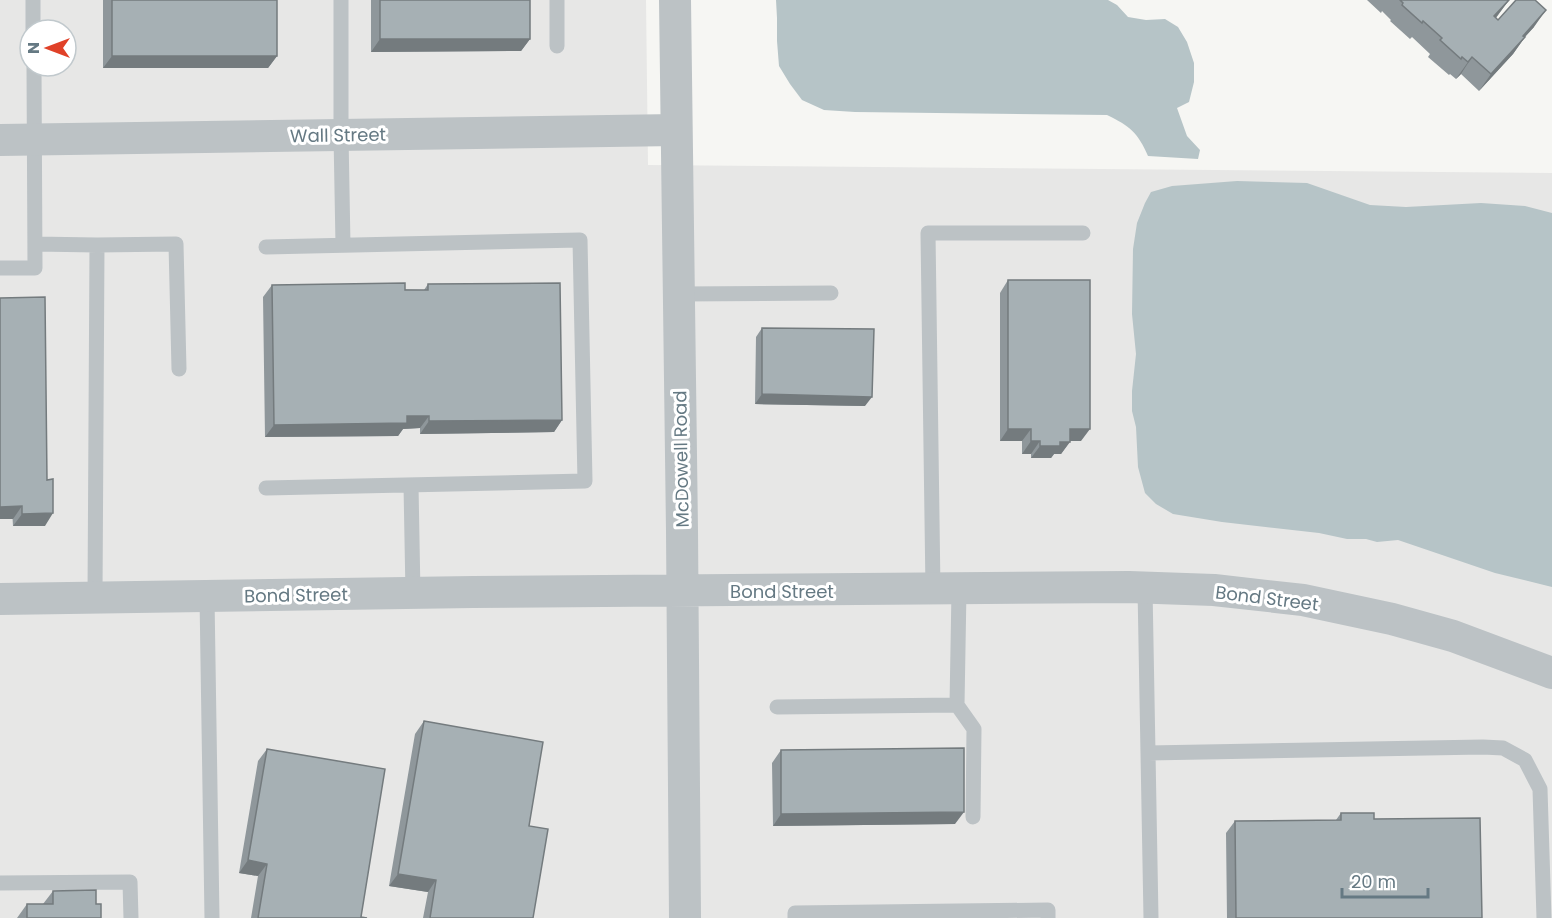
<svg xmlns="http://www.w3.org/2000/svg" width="1552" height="918" viewBox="0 0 1552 918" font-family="Poppins,sans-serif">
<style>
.built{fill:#e7e7e6;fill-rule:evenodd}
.water{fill:#b6c4c7}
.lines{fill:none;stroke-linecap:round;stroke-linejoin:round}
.service{stroke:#bcc2c5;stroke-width:15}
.minor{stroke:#bcc2c5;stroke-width:32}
.wall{fill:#8f979b}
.shaded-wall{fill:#747b7e}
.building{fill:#a6b0b4;stroke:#747b7e;stroke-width:1.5}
.labels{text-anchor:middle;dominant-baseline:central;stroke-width:6;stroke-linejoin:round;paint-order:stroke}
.street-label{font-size:18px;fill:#657983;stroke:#fff}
</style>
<rect width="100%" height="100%" fill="#f6f6f3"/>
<path class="built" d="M 0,0 L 646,0 L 648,165 L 1552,173 L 1552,918 L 0,918 ZM 30,30 L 66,30 L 66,66 L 30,66 Z"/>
<path class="water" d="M 776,0 L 1108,0 L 1117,5 L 1128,17 L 1146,20 L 1165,19 L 1178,27 L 1187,42 L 1194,63 L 1194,82 L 1189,102 L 1177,108 L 1187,136 L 1200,150 L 1198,159 L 1148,156 C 1138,133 1130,126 1107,115 L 855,112 L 824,110 L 802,100 L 790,84 L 779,66 L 777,41 L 777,18 Z
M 1237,181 L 1307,183 L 1370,205 L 1406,207 L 1481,203 L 1525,206 L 1552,213 L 1552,587 L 1495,573 L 1398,540 L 1377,542 L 1366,539 L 1347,539 L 1319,533 L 1222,522 L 1173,514 L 1156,504 L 1145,493 L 1138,467 L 1136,427 L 1132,411 L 1132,391 L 1136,354 L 1132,314 L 1133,249 L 1137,223 L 1145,203 L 1151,192 L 1172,186 Z"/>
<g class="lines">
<path class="service" d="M 33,0 L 33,30
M 341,0 L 341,135 L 343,245
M 557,0 L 557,46
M 35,244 L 97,245
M 266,247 L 580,240 L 585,481 L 266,488
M 0,268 L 35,268 L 34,66
M 679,294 L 831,293
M 411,485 L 413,594
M 1145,588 L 1151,918
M 933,590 L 928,233 L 1083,233
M 95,597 L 97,245 L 176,244 L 179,369
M 207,597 L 212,918
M 957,705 L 974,729 L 973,817
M 777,707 L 957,705 L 959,590
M 1148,753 L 1483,747 L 1503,748 L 1525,760 L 1540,789 L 1544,918
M 0,883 L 130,882 L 131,918
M 795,918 L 795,913 L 1048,910 L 1048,918"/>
<path class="minor" d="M 675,0 L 682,531 L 685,918
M 0,140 L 676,130
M 0,599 L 473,592 L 1129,587 L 1214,590 L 1303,600 L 1392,619 L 1453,636 L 1552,673"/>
</g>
<path class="wall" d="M 103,0 L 277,0 L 277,56 L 268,68 L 103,68 Z
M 371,0 L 530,0 L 530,39 L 521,51 L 371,52 Z
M 1367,0 L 1509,0 L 1496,18 L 1498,20 L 1534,27 L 1525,37 L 1513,54 L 1479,91 L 1461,74 L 1456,79 L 1450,74 L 1449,75 L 1428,57 L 1430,54 L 1412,37 L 1410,39 L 1390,21 L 1391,20 L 1382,11 L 1381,13 Z
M 1008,280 L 1081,441 L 1070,441 L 1061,454 L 1054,454 L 1051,458 L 1031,458 L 1031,454 L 1022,454 L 1022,441 L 1000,441 L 1000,293 Z
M 428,284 L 562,420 L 554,432 L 420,434 L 420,428 L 403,429 L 398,436 L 265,437 L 263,297 L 272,285 L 424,290 Z
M 0,298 L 45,526 L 13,526 Z
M 762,328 L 865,406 L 755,404 L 756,337 Z
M 424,721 L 529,826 L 533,918 L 423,918 L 428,892 L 389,886 L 415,734 Z
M 267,749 L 361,917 L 367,918 L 251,918 L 258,876 L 239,873 L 258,761 Z
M 781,750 L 955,824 L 773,826 L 772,763 Z
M 1341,813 L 1374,819 L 1482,918 L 1227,918 L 1226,833 L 1235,821 L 1336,820 Z
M 53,891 L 96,904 L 101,918 L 17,918 L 27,904 L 43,904 Z"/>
<path class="shaded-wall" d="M 1509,0 L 1497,16 L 1483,33 L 1494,16 Z
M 1546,10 L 1534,27 L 1511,52 L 1523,36 Z
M 1525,37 L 1513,54 L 1479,91 L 1491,74 Z
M 380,39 L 530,39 L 521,51 L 371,52 Z
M 112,56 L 277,56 L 268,68 L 103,68 Z
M 1472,57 L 1461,74 L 1456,79 L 1468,62 Z
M 762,394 L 872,397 L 865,406 L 755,404 Z
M 407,416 L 429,416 L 420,428 L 403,429 L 398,436 L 265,437 L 274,425 Z
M 562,420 L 554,432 L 420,434 L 429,421 Z
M 1008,429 L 1031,429 L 1022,441 L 1000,441 Z
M 1070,429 L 1090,429 L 1081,441 L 1061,441 Z
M 1031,441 L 1040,441 L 1031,454 L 1022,454 Z
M 1060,442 L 1070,442 L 1061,454 L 1054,454 L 1051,458 L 1031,458 L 1040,446 Z
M 22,506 L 13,519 L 0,519 L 0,507 Z
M 53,513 L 45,526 L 13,526 L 22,514 Z
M 964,812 L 955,824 L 773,826 L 781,814 Z
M 248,860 L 267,864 L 258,876 L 239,873 Z
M 398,874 L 436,880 L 428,892 L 389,886 Z"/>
<path class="building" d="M 112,0 L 277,0 L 277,56 L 112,56 Z
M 380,0 L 530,0 L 530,39 L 380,39 Z
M 1400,0 L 1509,0 L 1494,16 L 1498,20 L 1516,0 L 1535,0 L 1546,10 L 1523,36 L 1525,37 L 1491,74 L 1472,57 L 1468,62 L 1462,57 L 1461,59 L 1440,40 L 1442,38 L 1423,21 L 1422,23 L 1402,5 L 1403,3 Z
M 1008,280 L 1090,280 L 1090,429 L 1070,429 L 1070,442 L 1060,442 L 1060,446 L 1040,446 L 1040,441 L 1031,441 L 1031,429 L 1008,429 Z
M 405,283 L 405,290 L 428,290 L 428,284 L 560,283 L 562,420 L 429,421 L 429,416 L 407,416 L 407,423 L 274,425 L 272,285 Z
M 45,297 L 47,480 L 53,479 L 53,513 L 22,514 L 22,506 L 0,507 L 0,298 Z
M 762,328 L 874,329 L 872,397 L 762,394 Z
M 424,721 L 543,742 L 529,826 L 548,829 L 533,918 L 430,918 L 436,880 L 398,874 Z
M 964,748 L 964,812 L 781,814 L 781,750 Z
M 267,749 L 385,769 L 361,917 L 367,918 L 258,918 L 267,864 L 248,860 Z
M 1341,813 L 1374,813 L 1374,819 L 1480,818 L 1482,918 L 1236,918 L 1235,821 L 1341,820 Z
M 96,890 L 96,904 L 101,904 L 101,918 L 27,918 L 27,904 L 53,904 L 53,891 Z"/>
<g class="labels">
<g class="street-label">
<text transform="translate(338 135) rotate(-1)">Wall Street</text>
<text transform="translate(681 459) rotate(-91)">McDowell Road</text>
<text x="782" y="591">Bond Street</text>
<text transform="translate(296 595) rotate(-1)">Bond Street</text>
<text transform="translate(1267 598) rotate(7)">Bond Street</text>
</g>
</g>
<g transform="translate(48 48) rotate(270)"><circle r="28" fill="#ffffff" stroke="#c1c9cd" stroke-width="1.5"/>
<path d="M0-4.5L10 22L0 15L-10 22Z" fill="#e04128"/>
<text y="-9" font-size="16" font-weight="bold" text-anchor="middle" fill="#657983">N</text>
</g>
<path d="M1342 888v9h86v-9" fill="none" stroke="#657983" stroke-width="3"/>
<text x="1351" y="888" font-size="18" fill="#657983" stroke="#ffffff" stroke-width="4.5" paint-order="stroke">20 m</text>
</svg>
